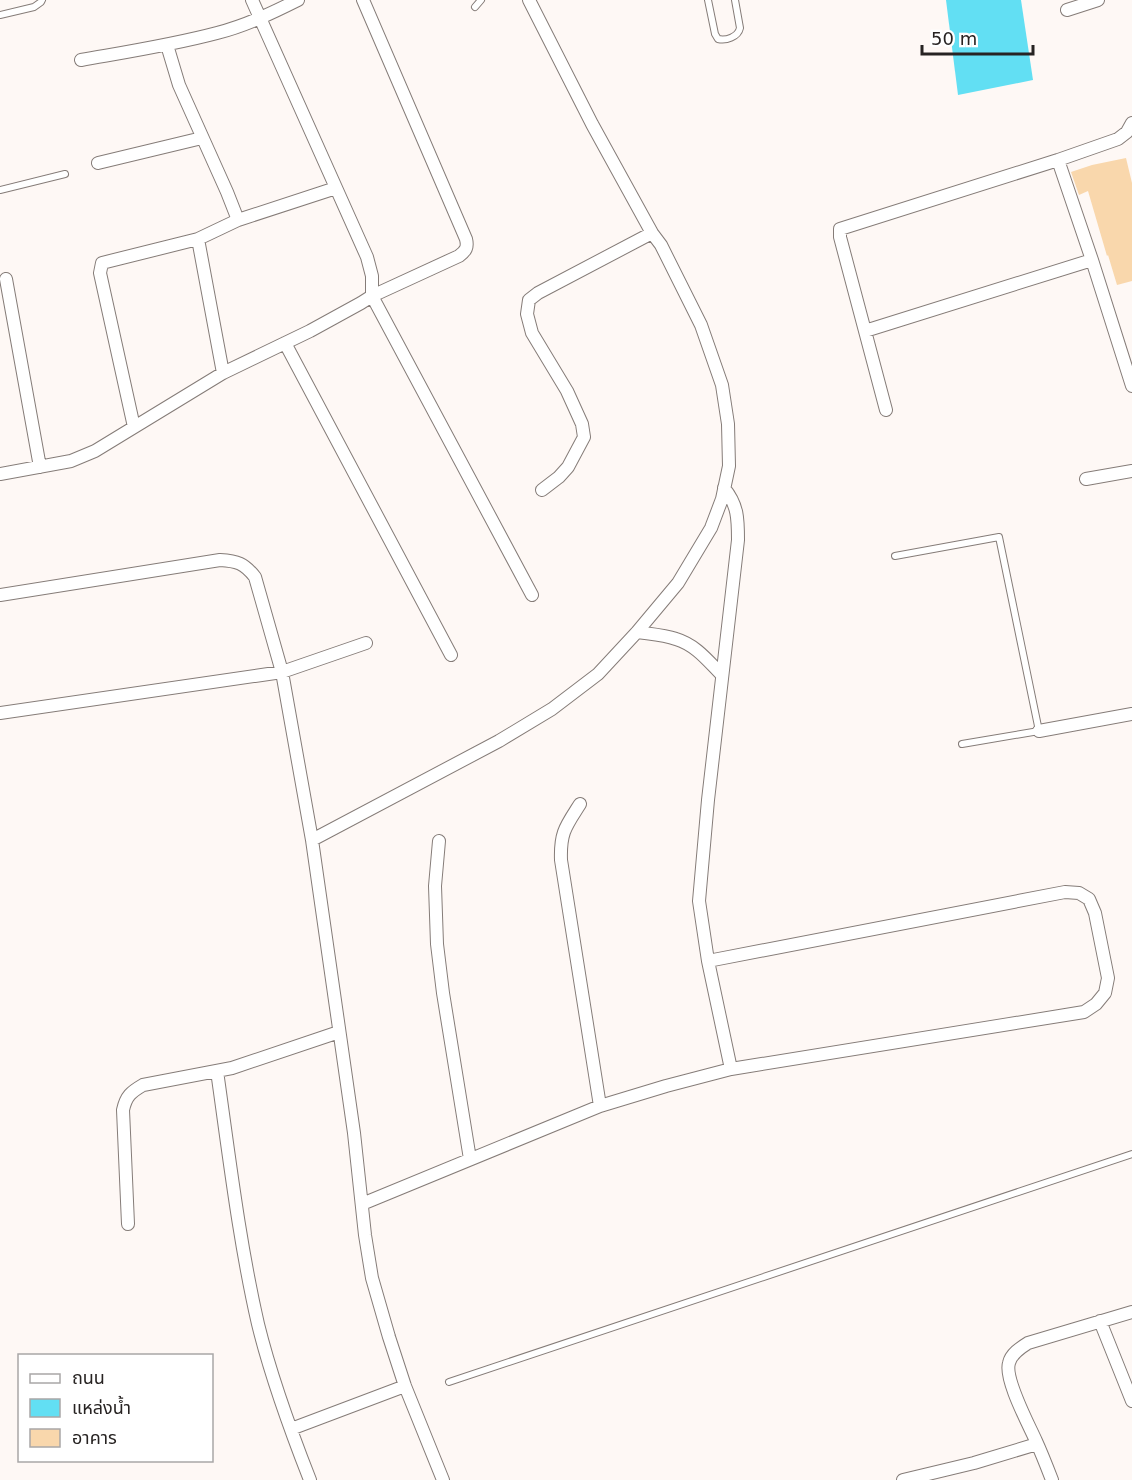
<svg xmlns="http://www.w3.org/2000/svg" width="1132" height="1480" viewBox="0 0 1132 1480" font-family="'DejaVu Sans','Noto Sans Thai',sans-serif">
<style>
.water{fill:#62dff3}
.building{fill:#f9d7ac}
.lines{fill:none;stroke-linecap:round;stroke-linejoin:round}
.service-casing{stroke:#857c78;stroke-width:8}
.minor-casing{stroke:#857c78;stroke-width:14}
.service{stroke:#fff;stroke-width:6}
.minor{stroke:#fff;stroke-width:12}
</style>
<rect width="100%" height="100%" fill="#fef8f5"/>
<path class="water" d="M 946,0 L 1021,0 L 1033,80 L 958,95 Z"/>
<path class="building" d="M 1126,158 L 1132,183 L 1132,281 L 1117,285 L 1108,255 L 1107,256 L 1088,191 L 1079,195 L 1071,172 L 1092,165 Z"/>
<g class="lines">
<g class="service-casing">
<path id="service" d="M 708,0 L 715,34 L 718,39 C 726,41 738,37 740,28 L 735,0
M 475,7 L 481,0
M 0,15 L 34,7 L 41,2 L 42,0
M 0,190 L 65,174
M 895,556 L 999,537 L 1039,731 L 962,744
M 449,1382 L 1132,1154"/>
</g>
<g class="minor-casing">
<path id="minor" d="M 252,0 L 367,257 L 372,276 L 372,296 L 532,595
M 1067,10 L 1098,0
M 167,45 L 179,85 L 227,192 L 238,220 L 198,239 L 223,373
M 81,60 C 126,52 172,45 217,33 C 245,26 272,13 298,0
M 1058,160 L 1092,260 L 1132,386
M 98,163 L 202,138
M 238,220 L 336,188
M 6,279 L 40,467
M 865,331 L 1092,260
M 285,343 L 451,655
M 886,410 L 840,237 L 840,229 L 1058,160 L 1118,139 L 1127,132 L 1132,123
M 134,427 L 100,273 L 102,263 L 198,239
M 0,474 L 71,461 L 95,451 L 223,373 L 310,331 L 361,303 L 372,296 L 459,256 C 466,251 468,247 466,239 L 363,0
M 1086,479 L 1132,471
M 724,488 C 738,505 738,519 738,540 L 708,800 L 699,901 L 708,961 L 731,1069
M 542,490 L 559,477 L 568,467 L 584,437 L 582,424 L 567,391 L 532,333 L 527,314 L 529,300 L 538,293 L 652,233
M 0,595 L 220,560 C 237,561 244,563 255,577 L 282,672 L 312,840 L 354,1133 L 365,1235 L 372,1278 L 389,1337 L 405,1386 L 443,1480
M 637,632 C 650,634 664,635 676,639 C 696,645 708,661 722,675
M 0,713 L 282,672 L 366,643
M 1039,731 L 1132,714
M 580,804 C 566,826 560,832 561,860 L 600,1106
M 312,840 L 499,741 L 552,709 L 598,674 L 637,632 L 678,583 L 711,528 L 722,499 L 729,466 L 728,424 L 722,385 L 701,325 L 661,245 L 652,233 L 592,124 L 529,0
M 439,841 L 435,886 L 437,944 L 443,993 L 470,1159
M 217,1071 C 229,1155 239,1241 258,1324 C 271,1377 290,1429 310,1480
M 362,1204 L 600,1106 L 666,1086 L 731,1069 L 1084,1012 L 1096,1004 L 1105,993 L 1108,978 L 1095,913 L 1089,899 L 1079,893 L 1065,892 L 708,961
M 128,1224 L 123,1110 C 126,1096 131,1092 143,1085 L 232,1068 L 339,1032
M 1100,1321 L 1132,1401
M 291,1429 L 405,1386
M 903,1480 L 974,1463 L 1037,1444
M 1052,1480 C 1047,1467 1042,1454 1036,1441 C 1029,1425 1004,1379 1009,1363 C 1011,1354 1020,1348 1028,1343 L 1132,1312"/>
</g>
<use href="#service" class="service"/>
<use href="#minor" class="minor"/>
</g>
<rect x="18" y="1354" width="195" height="108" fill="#ffffff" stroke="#a9a7a7" stroke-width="1.5"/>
<rect x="30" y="1374" width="30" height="9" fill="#ffffff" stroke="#a9a7a7" stroke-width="1.5"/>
<text x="72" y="1384" font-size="18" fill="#272322">ถนน</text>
<rect x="30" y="1399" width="30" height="18" fill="#62dff3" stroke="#a9a7a7" stroke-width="1.5"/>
<text x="72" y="1414" font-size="18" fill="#272322">แหล่งน้ำ</text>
<rect x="30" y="1429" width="30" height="18" fill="#f9d7ac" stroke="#a9a7a7" stroke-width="1.5"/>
<text x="72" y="1444" font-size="18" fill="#272322">อาคาร</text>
<path d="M922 45v9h111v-9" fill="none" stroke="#272322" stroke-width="3"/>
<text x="931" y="45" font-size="18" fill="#272322" stroke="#ffffff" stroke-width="4.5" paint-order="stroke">50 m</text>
</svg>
